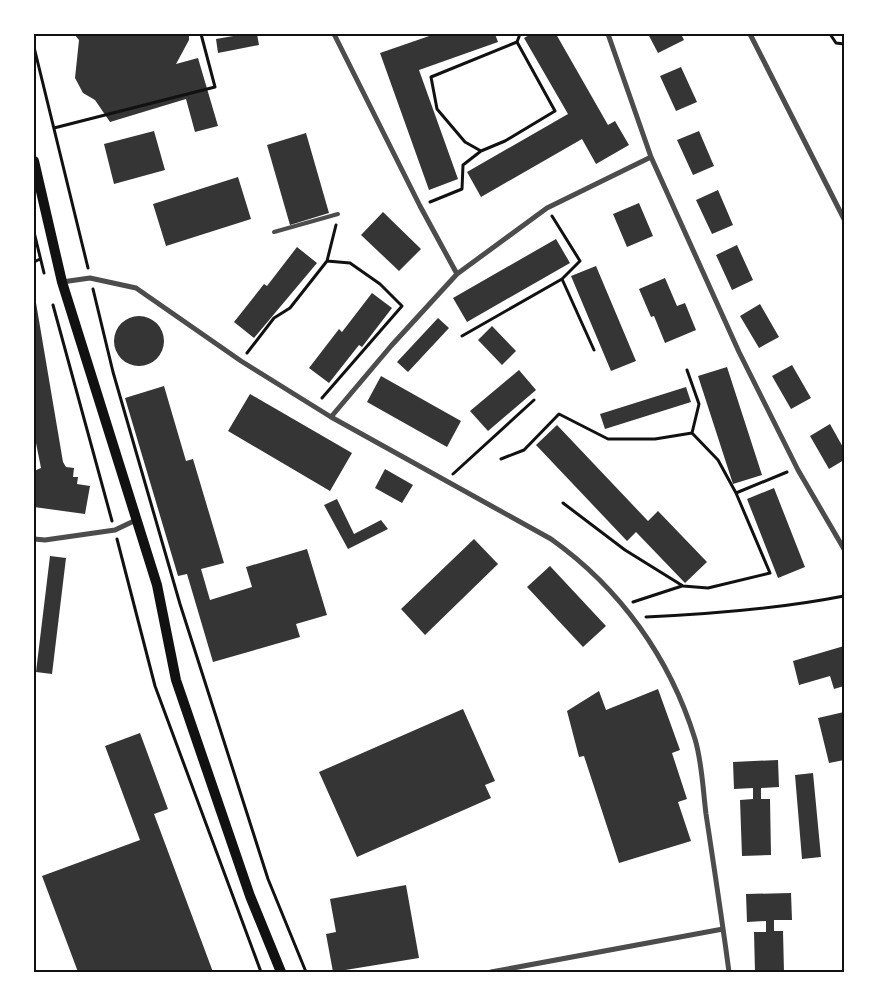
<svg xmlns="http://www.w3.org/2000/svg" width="878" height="1006" viewBox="0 0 878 1006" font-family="Raleway,sans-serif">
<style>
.building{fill:#353535}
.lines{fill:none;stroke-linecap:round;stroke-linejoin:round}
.path{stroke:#111;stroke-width:3}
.service{stroke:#4c4c4c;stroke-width:4}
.minor{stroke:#4c4c4c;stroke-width:5}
.secondary{stroke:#111;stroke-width:10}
.neatline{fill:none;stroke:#111;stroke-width:2}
</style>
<rect width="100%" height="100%" fill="#fff"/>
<path class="building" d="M 74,34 L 189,34 L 189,40 L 176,64 L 198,58 L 218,126 L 195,132 L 186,99 L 110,122 L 95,100 L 83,93 L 75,78 L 79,40 Z
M 245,34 L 257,34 L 259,45 L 218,53 L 216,39 Z
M 435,34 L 495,34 L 498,42 L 419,70 L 458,179 L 429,190 L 380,53 Z
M 531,34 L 556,34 L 608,125 L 615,121 L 629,145 L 596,164 L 582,139 L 481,197 L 467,172 L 568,114 L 524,38 Z
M 648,34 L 681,34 L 684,40 L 658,53 Z
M 681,67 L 697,102 L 676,111 L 660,76 Z
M 154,131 L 165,170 L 114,184 L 104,144 Z
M 699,131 L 714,166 L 693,175 L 677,140 Z
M 306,133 L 329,213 L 290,225 L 267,145 Z
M 238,177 L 251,219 L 166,246 L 153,204 Z
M 718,190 L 733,225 L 712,234 L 696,200 Z
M 639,203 L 653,236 L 627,247 L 613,214 Z
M 383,212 L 421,249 L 399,271 L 361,235 Z
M 556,239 L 570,263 L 467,322 L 453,298 Z
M 737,245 L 753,280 L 732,290 L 716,255 Z
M 297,247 L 317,263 L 254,338 L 234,322 L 264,284 L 267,286 Z
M 596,266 L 636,361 L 611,371 L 571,276 Z
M 665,278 L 677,306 L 685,303 L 696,330 L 665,343 L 654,316 L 651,317 L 639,289 Z
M 34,291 L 63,462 L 66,467 L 74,468 L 73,477 L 78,477 L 77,484 L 90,486 L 85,514 L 34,507 L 34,471 L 41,468 L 36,443 L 34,444 Z
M 372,293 L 392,308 L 362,347 L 359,345 L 329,383 L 309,368 L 339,329 L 342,332 Z
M 760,304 L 779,337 L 759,348 L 740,316 Z
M114 341a25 25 0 1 1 50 0a25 25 0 1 1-50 0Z
M 438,318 L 449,328 L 408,372 L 397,362 Z
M 492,326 L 516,351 L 502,365 L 478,340 Z
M 792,365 L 811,398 L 791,409 L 772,376 Z
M 727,367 L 762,475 L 733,484 L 698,376 Z
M 519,370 L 536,390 L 488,431 L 470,411 Z
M 381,376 L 461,421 L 447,447 L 367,402 Z
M 164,386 L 186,461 L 193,459 L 224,563 L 201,569 L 210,600 L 252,587 L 246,567 L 307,549 L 327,615 L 296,624 L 300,637 L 213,662 L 187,574 L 178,576 L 125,398 Z
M 686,387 L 691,402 L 605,429 L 600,414 Z
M 250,394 L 352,453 L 330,491 L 228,431 Z
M 830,424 L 844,449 L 844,460 L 829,469 L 810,436 Z
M 557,425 L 648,521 L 658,511 L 707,562 L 685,583 L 636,532 L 627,541 L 536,445 Z
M 385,469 L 413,485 L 402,503 L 375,488 Z
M 774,488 L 805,567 L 778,578 L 747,499 Z
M 337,499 L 354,534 L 381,520 L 388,529 L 348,549 L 324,505 Z
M 474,539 L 498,564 L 425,635 L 401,609 Z
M 50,556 L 66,558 L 52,674 L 36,672 Z
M 550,566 L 606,626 L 583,647 L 527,587 Z
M 844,646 L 844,686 L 834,689 L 830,676 L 799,685 L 793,661 Z
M 658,689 L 680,750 L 672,753 L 687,799 L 678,802 L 691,841 L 619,863 L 584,756 L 579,757 L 567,711 L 599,691 L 606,710 Z
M 463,709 L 495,781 L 485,785 L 491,798 L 357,857 L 319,772 Z
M 844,712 L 844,760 L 829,763 L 818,718 Z
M 140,733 L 168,809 L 154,814 L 213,972 L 78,972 L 42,876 L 140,840 L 105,746 Z
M 778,760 L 779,787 L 761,788 L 761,799 L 770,799 L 771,855 L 742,856 L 740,800 L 753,799 L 753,788 L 734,789 L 733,762 Z
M 813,773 L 821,857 L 802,859 L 795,775 Z
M 406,885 L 419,958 L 333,972 L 326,934 L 336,932 L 330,899 Z
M 791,893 L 792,920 L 774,920 L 774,931 L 783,931 L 784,972 L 755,972 L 754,932 L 766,932 L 766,921 L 747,922 L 746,894 Z"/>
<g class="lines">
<path class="path" d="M 830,34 L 836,43 L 844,44
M 517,42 L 520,34
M 34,47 L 88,268
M 54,128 L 215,87 L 201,34
M 430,202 L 462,189 L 463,165 L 481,151 L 505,141 L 555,111 L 517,42 L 431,77 L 437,109 L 465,142 L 481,151
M 34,232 L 44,273
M 327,261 L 336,225
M 34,262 L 40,259
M 562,279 L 594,350
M 93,289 L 113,372 L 180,604 L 268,879 L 306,972
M 53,305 L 112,521
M 462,336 L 562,279 L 580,261 L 552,216
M 247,353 L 274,318 L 290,308 L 327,261 L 350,263 L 380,284 L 402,306 L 322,398
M 687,370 L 699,404 L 692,433
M 501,459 L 524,450 L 559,414 L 608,439 L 655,439 L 692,433 L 718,460 L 736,493 L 770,573 L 708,588 L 683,586 L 625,550 L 563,503
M 453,474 L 534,400
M 736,493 L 787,472
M 117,539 L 155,686 L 261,972
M 633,602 L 682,586
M 646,617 C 713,614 778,609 844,596"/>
<path class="service" d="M 274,232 L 338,214"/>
<path class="minor" d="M 334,34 L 420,206 L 457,274
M 608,34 L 651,157 L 739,352 L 798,470 L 844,549
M 750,34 L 844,219
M 62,282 L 90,278 L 136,288 L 241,361 L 331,417 L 551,539 C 620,588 670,658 695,739 C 702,762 703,790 706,814 C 714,867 722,919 729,972
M 331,417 L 391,346 L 457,274 L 547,208 L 651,157
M 34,539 L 45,540 L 115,530 L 136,520
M 491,972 L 723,929"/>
<path class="secondary" d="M 34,161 L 62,282 L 157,585 L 176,680 L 250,896 L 281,972"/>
</g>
<rect width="878" height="1006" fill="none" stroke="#ffffff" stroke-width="70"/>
<rect x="35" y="35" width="808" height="936" class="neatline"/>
</svg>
